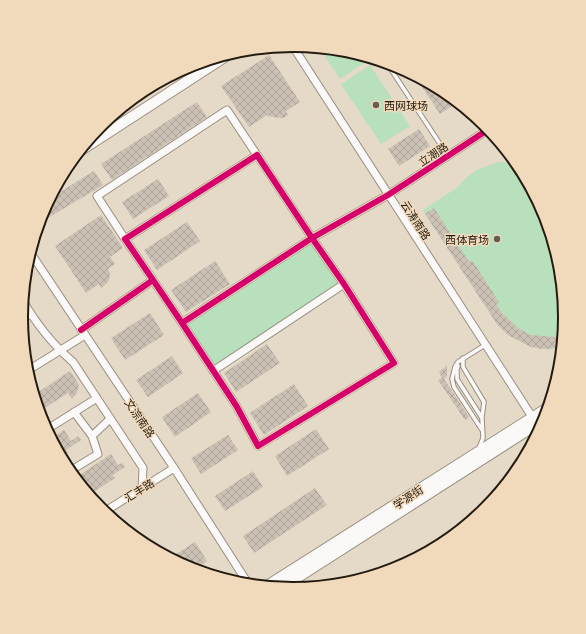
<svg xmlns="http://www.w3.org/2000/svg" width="586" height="634" viewBox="0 0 586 634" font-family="'Open Sans','Noto Sans SC',sans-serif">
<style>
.grass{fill:#b9e0bc}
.building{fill:url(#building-cross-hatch)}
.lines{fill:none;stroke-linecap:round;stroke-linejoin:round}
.service-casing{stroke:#978e81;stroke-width:5.5}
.minor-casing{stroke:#978e81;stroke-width:9}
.secondary-casing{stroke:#978e81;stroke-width:12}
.service{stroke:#fbf9f7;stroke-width:3.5}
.minor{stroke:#fbf9f7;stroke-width:7}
.secondary{stroke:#fbf9f7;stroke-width:10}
.cycleway-casing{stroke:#f1dabc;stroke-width:8}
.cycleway{stroke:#d6006c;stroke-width:6}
.poi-dot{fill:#685e50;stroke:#f1dabc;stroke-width:1.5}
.labels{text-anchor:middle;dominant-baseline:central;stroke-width:3;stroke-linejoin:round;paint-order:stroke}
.poi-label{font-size:11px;fill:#241b10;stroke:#f1dabc;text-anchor:start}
.street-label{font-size:11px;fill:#241b10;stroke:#f1dabc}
.rim{fill:none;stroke:#241b10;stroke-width:2}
</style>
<defs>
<pattern id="building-cross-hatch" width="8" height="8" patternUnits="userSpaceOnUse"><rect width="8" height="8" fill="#cbc1b4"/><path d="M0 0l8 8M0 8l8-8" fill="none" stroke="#aea59a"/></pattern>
</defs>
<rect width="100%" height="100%" fill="#e5d9c8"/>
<path class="grass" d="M 319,48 L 346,50 L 372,58 L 340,79 Z
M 370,65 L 410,126 L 381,144 L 341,84 Z
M 498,162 L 510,163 L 519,166 L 544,213 L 560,264 L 565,317 L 562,348 C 535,352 516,343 497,324 L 423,210 L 458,187 L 466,178 L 475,171 Z
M 311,241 L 339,284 L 214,367 L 186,323 Z"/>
<path class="building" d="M 269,55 L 300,102 L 286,111 L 288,115 L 283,118 L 271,117 L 267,115 L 249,127 L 221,86 Z
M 414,75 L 444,91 L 458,102 L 440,114 Z
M 197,102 L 207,117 L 112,180 L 101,164 Z
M 419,129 L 430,146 L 399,166 L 388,149 Z
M 94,171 L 103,185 L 38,224 L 42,213 L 49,199 Z
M 158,179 L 169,196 L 133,219 L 122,202 Z
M 434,208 L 469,262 L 472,260 L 499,302 L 496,304 L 502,313 L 518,328 L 530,335 L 555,337 L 563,335 L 562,348 L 543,349 L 531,347 L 508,335 L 497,324 L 425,214 Z
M 101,215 L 123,248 L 110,257 L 115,264 L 108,269 L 110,273 L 109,280 L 106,284 L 101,288 L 99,284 L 86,293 L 55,246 Z
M 187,222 L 200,241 L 157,270 L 144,250 Z
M 215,261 L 230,284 L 186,312 L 171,290 Z
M 150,313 L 164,335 L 125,360 L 111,338 Z
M 267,344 L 280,363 L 236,392 L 224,373 Z
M 172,356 L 183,373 L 148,397 L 136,380 Z
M 447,366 L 447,376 L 444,379 L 469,417 L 465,420 L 438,380 L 442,378 L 439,372 Z
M 70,371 L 79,385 L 77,393 L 72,399 L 68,393 L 40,411 L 37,406 L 34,395 Z
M 294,384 L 308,406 L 264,435 L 250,413 Z
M 198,393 L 211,412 L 175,437 L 162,417 Z
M 316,429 L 329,449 L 287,476 L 275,456 Z
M 64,430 L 71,441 L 78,436 L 81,440 L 66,450 L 68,453 L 61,457 L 51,439 Z
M 228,435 L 238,450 L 201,474 L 191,458 Z
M 111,454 L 118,465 L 122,463 L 125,467 L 113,475 L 115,478 L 89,495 L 75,478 Z
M 253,471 L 263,487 L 225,511 L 215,496 Z
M 315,488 L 327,505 L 254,553 L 243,536 Z
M 195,542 L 207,561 L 194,570 L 170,558 Z"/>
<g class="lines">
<g class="service-casing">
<path id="service" d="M 386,62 L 448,156
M 463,358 L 463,367 L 484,402 L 482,417
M 458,366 L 457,369 L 457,379 L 482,418 L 483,438 L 479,448
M 482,430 L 454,387 L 452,379 L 455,367 L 458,362 L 485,345"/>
</g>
<g class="minor-casing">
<path id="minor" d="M 292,45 L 540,429
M 125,239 L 97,196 L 227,110 L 257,155
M 30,252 L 174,468 L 249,585
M 23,301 C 36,323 53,345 73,362 L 143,468 L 142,488
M 21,320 L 30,314
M 182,323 L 237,407 L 258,446 L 394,363 L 344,284 L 312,238 L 388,195 L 489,129
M 81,330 L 153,280 L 125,239 L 257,155 L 312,238 L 182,323 L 153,280
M 27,371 L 85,335
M 213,371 L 344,284
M 74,412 L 92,436
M 46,430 L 97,398
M 70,471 L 98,454 L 92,436 L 110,419
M 104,512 L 174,468"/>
</g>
<g class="secondary-casing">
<path id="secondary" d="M 78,152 L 229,54
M 267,586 L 549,407
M 281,588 L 545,419"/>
</g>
<use href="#service" class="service"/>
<use href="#minor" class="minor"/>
<use href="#secondary" class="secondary"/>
<g class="cycleway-casing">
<path id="cycleway" d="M 182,323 L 237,407 L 258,446 L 394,363 L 344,284 L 312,238 L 388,195 L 489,129
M 81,330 L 153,280 L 125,239 L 257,155 L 312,238 L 182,323 L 153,280"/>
</g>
<use href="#cycleway" class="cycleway"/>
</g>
<g class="poi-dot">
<circle cx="376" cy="105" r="4"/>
<circle cx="497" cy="239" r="4"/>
</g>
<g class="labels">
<g class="poi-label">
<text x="384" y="105">西网球场</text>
<text x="489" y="239" text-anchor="end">西体育场</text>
</g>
<g class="street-label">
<text transform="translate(433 154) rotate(-33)">立潮路</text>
<text transform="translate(416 220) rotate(57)">云涛南路</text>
<text transform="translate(140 418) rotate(56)">文淙南路</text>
<text transform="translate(139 490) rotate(-32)">汇丰路</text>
<text transform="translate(408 497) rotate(-33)">学源街</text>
</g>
</g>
<path d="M0 0H586V634H0ZM28 317a265 265 0 1 1 530 0a265 265 0 1 1-530 0Z" fill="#f1dabc" fill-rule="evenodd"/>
<path class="rim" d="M28 317a265 265 0 1 1 530 0a265 265 0 1 1-530 0Z"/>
</svg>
